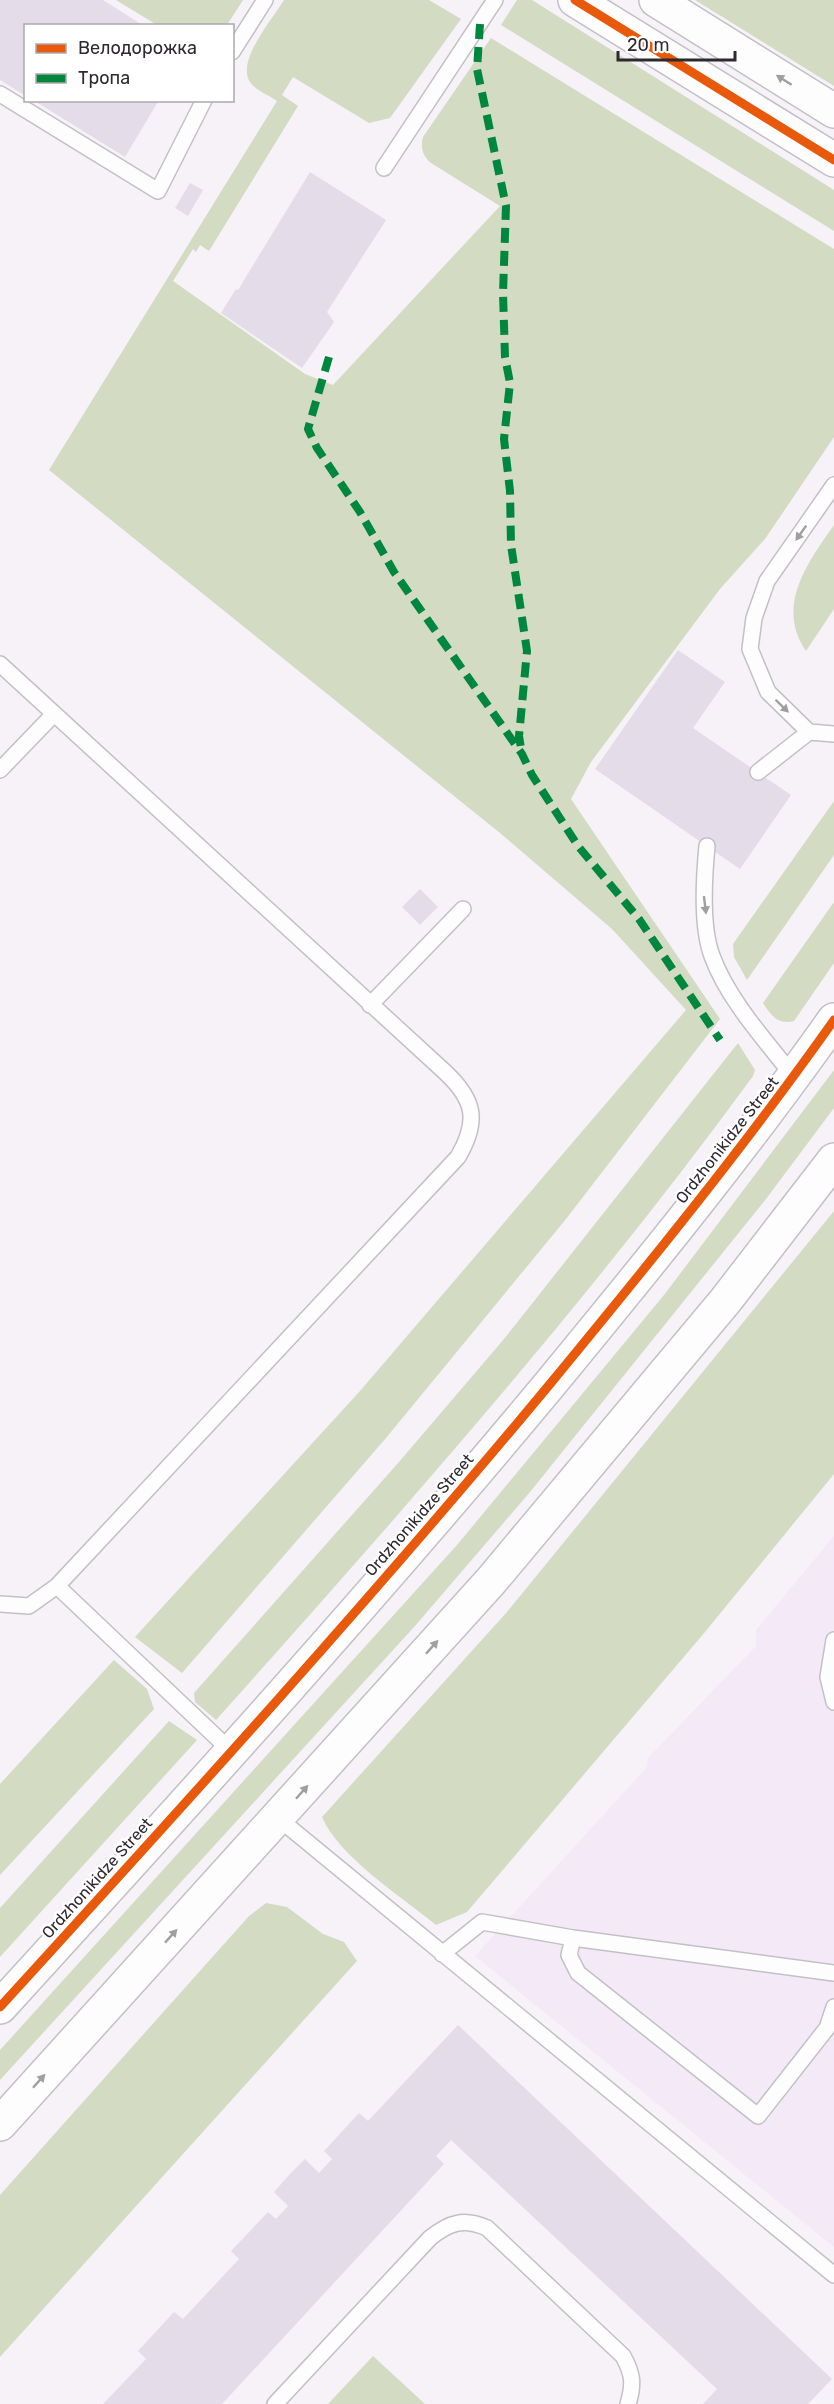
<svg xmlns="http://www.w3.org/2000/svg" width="834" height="2404" viewBox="0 0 834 2404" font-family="Rubik,sans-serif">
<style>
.built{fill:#f3e9f7}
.green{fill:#d3dbc3}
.building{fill:#e4dce9}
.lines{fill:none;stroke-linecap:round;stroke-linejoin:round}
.service-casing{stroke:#c3c0c5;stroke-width:18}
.tertiary-casing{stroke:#c3c0c5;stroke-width:36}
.service{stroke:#fefdfe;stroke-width:15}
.tertiary{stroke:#fefdfe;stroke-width:33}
.quiet{stroke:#00873e;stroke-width:8;stroke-dasharray:15 8;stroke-linecap:butt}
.cycleway-casing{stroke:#fff;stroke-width:13}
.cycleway{stroke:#e8590c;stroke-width:9}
.oneway{fill:#a09ea1}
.labels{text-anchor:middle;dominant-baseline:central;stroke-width:5;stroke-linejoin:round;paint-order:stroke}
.street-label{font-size:16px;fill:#2d292f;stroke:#fff}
</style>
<rect width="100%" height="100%" fill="#f6f2f8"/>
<path class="built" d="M 834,1536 L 834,2247 L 475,1956 L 647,1767 L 648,1758 L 756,1646 L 756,1630 Z"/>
<path class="green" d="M 116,0 L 243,0 L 227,25 L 157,25 Z
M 284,0 L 429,0 L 461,19 L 390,118 L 369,123 L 293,77 L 282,95 L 298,106 L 209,251 L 200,245 L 196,252 L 193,249 L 173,281 L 305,374 L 333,385 L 500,206 L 431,163 C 423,156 420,148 423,137 L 491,38 L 834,249 L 834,437 L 765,539 L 720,589 L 591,762 L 571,799 L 720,1019 L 566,1219 L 386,1438 L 182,1673 L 135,1637 L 360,1391 L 686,1010 L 612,929 L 500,833 L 49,470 L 277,101 C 269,95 256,91 250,82 C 236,61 272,20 284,0 Z
M 517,0 L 532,0 L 834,190 L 834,231 L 501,25 Z
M 695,0 L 834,0 L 834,86 Z
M 834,525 L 834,609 L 806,651 C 775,606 808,562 834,525 Z
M 834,801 L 834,855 L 747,980 L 734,957 L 733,944 Z
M 834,902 L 834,963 L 794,1021 C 777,1025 771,1015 763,1003 Z
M 738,1043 L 755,1070 L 753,1076 C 588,1302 402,1512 216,1720 L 195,1702 L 194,1693 L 399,1462 L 504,1339 Z
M 834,1070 L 834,1108 L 766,1199 L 530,1492 L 415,1626 L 0,2080 L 0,2050 L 457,1545 L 664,1295 Z
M 834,1211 L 834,1474 L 705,1632 L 467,1912 L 436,1925 C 401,1896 339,1857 322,1817 L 507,1612 Z
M 114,1660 L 147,1689 L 154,1709 L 0,1875 L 0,1784 Z
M 169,1721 L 197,1740 L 0,1957 L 0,1908 Z
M 266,1903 L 287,1907 L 323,1934 L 344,1942 L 357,1961 L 0,2357 L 0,2195 L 249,1916 Z
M 373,2356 L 425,2404 L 328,2404 Z"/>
<path class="building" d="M 0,0 L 103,0 L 144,26 L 26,26 L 26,96 L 0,80 Z
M 33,100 L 159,100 L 125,157 Z
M 310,172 L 386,220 L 327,312 L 334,322 L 302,368 L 221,313 L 236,289 L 238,290 Z
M 190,183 L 203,190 L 188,216 L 175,208 Z
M 678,650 L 725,682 L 693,728 L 791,795 L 740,869 L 595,769 Z
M 420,889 L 438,907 L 420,925 L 402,907 Z
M 458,2025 L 832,2379 L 808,2404 L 703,2404 L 717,2389 L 451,2140 L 436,2156 L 444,2164 L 222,2404 L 103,2404 L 146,2359 L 138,2351 L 174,2312 L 183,2319 L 239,2259 L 231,2251 L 268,2212 L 276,2219 L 288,2206 L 274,2192 L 289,2175 L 305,2159 L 319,2173 L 332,2159 L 324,2151 L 359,2113 L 368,2121 Z"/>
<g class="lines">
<g class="service-casing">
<path id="service" d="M 232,52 L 265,0
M 0,94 L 158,191 L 204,100
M 384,168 L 495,0
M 834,485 L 767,581 L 754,618 L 750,649 L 768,692 L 809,732 L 834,734
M 0,664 L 445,1072 C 475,1100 479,1121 458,1157 L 57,1586 L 29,1606 L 0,1604
M 0,770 L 54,714
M 758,772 L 809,732
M 707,846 C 704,877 701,927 712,956 C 728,1000 766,1041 794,1077
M 370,1005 L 463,909
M 57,1586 L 232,1752
M 834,1640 L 828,1677 L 834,1702
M 278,1818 L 834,2275
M 573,1938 L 569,1955 L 578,1973 L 758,2116 L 827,2028 L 834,2007
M 442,1954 L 482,1922 L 573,1938 L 834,1973
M 275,2404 L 430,2238 C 450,2222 464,2218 487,2228 L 623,2356 C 633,2374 634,2384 628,2404"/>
</g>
<g class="tertiary-casing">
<path id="tertiary" d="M 575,0 L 834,160
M 656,0 L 834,111
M 0,2007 C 187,1802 373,1597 550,1384 C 648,1265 745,1146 834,1020
M 0,2124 L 491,1581 L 726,1300 L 834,1160"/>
</g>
<use href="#service" class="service"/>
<use href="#tertiary" class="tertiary"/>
<path class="quiet" d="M 480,24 L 477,69 L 506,206 L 503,293 L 505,357 L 510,383 L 504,439 L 510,491 L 511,545 L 527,651 L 519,736 L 521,748
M 329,357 L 308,429 L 317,448 L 360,512 L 394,572 L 522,754 L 532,775 L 578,846 L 639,919 L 720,1040"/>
<g class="cycleway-casing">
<path id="cycleway" d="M 575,0 L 834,160
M 0,2007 C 187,1802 373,1597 550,1384 C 648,1265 745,1146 834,1020"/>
</g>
<use href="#cycleway" class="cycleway"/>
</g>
<defs><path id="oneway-solid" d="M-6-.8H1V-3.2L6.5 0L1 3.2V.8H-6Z" transform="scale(1.5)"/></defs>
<g class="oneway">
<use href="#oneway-solid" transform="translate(784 80) rotate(-148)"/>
<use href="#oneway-solid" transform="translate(801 533) rotate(125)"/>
<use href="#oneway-solid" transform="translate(782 706) rotate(44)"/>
<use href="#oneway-solid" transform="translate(705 905) rotate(83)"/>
<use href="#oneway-solid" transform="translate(432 1647) rotate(-48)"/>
<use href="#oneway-solid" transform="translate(302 1792) rotate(-48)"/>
<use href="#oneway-solid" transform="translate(171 1936) rotate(-48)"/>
<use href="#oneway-solid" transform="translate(39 2081) rotate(-48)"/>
</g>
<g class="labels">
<g class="street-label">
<text transform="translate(727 1140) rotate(-52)">Ordzhonikidze Street</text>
<text transform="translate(419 1515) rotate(-49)">Ordzhonikidze Street</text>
<text transform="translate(97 1878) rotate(-48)">Ordzhonikidze Street</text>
</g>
</g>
<rect x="24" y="24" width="210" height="78" fill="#ffffff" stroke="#aba9ac" stroke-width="1.5"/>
<rect x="36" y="44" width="30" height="9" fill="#e8590c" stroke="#aba9ac" stroke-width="1.5"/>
<text x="78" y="54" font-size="18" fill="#2d292f">Велодорожка</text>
<rect x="36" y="74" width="30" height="9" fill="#00873e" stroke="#aba9ac" stroke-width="1.5"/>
<text x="78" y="84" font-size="18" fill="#2d292f">Тропа</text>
<path d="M618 51v9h117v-9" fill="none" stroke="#2d292f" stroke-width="3"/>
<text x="627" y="51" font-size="18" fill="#2d292f" stroke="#ffffff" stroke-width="4.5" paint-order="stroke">20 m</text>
</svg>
